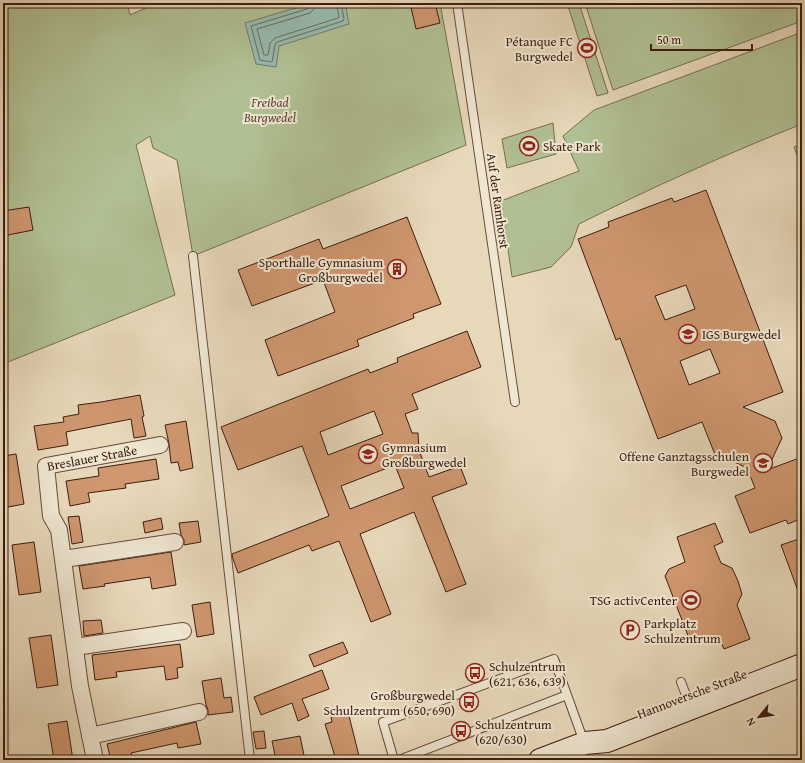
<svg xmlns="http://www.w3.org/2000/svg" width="805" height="763" viewBox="0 0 805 763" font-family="'Gentium Book Plus',serif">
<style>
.green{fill:#b1c093;stroke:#776e50}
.water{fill:#97baaf;stroke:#737b6f}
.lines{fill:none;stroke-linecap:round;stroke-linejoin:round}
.shore{stroke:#6a6c5e;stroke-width:1}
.building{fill:#cf9770;stroke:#3d1d0e;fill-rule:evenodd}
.service-casing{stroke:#684c39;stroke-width:10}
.minor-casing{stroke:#684c39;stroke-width:18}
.secondary-casing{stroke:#3d1d0e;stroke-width:24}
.service{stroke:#efe6d2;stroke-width:8}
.minor{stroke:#efe6d2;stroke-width:16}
.secondary{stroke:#efe6d2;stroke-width:22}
.labels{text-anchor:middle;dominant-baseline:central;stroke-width:4;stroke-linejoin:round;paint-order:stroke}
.poi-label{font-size:13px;fill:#3d1d0e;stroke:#efe6d2;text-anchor:start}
.park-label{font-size:13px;font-style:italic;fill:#5a462f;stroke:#efe6d2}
.street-label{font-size:13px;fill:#3d1d0e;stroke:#efe6d2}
</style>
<rect width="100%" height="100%" fill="#e7d8ba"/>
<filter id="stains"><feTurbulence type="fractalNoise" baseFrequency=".005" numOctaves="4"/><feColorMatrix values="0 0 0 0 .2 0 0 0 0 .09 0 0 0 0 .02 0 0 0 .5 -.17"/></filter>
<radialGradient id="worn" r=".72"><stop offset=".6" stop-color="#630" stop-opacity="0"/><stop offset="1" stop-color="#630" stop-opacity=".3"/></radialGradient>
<path class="green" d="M 3,3 L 127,3 L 130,15 L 157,3 L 440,3 L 466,145 L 193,256 L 177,160 L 153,148 L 150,136 L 136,145 L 175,295 L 3,364 Z
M 567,3 L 579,3 L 608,93 L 597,96 Z
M 585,3 L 802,3 L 802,21 L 613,90 Z
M 802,32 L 802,124 C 726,154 651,188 579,224 L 571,247 L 551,267 L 512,277 L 501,201 L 579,171 L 563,136 L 594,110 Z
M 553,123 L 556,154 L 507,168 L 502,139 Z
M 802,144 L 802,168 L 794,147 Z"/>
<path class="water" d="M 312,3 L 345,3 L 349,24 L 279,46 L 276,67 L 256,64 L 245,23 Z"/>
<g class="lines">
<path class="shore" d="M 310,3 L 310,7 L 307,9 L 251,26 L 260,60 L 272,62 L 275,45 L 277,42 L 343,21 L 344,19 L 341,3
M 315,3 L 314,9 L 310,13 L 257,29 L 264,55 L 268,55 L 270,43 L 275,38 L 338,18 L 339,16 L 336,3"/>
</g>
<path class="building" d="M 410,3 L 435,3 L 440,23 L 416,29 Z
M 706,190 L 783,392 L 743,407 L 775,421 L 782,438 L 767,470 L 802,457 L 802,518 L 788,524 L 786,520 L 750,533 L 735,496 L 755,488 L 747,468 L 726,458 L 718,462 L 702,422 L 658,439 L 620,338 L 616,340 L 578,239 L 609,227 L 608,222 L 672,198 L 674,202 ZM 686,285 L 695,309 L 665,320 L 655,296 ZM 710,349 L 720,373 L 689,385 L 680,361 Z
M 29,207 L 33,230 L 3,236 L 3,211 Z
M 407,217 L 441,304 L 413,314 L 414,318 L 357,340 L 359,346 L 278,376 L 265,340 L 335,312 L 323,280 L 252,306 L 238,270 L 319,239 L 323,249 Z
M 467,331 L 481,367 L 412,394 L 418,409 L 405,414 L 412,433 L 418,433 L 419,450 L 429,477 L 460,466 L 467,484 L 432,497 L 466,584 L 446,592 L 414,512 L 360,534 L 391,614 L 371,622 L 339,541 L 312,551 L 309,545 L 238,573 L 233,559 L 232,554 L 329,516 L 302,446 L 238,470 L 221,427 L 368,369 L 370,373 L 398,362 L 397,358 ZM 374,411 L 383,434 L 328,455 L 320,432 ZM 395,465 L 404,488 L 350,509 L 341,486 Z
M 140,395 L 144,416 L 142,417 L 146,436 L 134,438 L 131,419 L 66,432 L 68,445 L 38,450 L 34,426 L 64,422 L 63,417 L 79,414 L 78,405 L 101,402 Z
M 186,421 L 193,468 L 180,471 L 178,462 L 171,463 L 169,444 L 165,425 Z
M 16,454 L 24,504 L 3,508 L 3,456 Z
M 156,459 L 159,479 L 125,484 L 126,488 L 88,493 L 90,502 L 70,506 L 66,481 L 99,476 L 98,468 Z
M 79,516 L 83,542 L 72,544 L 68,517 Z
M 161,518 L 163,529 L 145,533 L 143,522 Z
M 198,521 L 201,542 L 184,545 L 184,540 L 181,535 L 179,523 Z
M 715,523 L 723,542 L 714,546 L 721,563 L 732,568 L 738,581 L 742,594 L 737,605 L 750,639 L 724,649 L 718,636 L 698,644 L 690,641 L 665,576 L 669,569 L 685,562 L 677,537 Z
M 802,538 L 802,599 L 801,599 L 781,545 Z
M 34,542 L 41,592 L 19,595 L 12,545 Z
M 171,552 L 176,585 L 152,589 L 150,577 L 104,584 L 105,586 L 83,589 L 79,566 Z
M 210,602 L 214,634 L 197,637 L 192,605 Z
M 101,620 L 103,633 L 84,636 L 83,621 Z
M 51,635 L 58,685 L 37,688 L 29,638 Z
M 343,642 L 348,653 L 314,667 L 309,655 Z
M 180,644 L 183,667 L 177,668 L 178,678 L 166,680 L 164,666 L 116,672 L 117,677 L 95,680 L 92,655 Z
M 322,670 L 329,689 L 302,699 L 309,716 L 298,721 L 292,703 L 261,715 L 254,697 Z
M 221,678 L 224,698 L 231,697 L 233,712 L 208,715 L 208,710 L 206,705 L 202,681 Z
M 348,712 L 360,760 L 336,760 L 325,724 L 332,722 L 331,717 Z
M 67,721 L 73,760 L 54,760 L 48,724 Z
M 196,722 L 201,744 L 178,748 L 177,743 L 131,753 L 132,756 L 111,760 L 107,744 Z
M 264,731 L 266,748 L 256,749 L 253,732 Z
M 300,736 L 305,760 L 276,760 L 272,741 Z"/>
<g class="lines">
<g class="service-casing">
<path id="service" d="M 457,3 L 515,402
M 193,256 L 250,760
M 681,682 L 691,708
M 394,760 L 383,722 L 554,659 L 584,742
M 399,760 L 567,695"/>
</g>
<g class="minor-casing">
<g id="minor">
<path d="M 64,559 L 175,542"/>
<path d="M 75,647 L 183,631"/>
<path d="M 90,736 L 199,712"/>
<path id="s1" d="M 95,760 L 80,686 L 59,530 L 51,516 L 46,466 L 160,445"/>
</g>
</g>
<g class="secondary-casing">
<path id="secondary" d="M 540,760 L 585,743 L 607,741 L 802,665"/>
</g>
<use href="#service" class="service"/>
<use href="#minor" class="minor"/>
<use href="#secondary" class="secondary"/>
</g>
<defs>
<g id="stadium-ring" transform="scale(1)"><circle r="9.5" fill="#efe6d2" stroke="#8f2418" stroke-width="1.5"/><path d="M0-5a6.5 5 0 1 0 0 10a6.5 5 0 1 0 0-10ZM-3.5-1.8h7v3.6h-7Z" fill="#8f2418"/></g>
<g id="building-ring" transform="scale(1)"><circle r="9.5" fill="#efe6d2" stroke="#8f2418" stroke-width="1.5"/><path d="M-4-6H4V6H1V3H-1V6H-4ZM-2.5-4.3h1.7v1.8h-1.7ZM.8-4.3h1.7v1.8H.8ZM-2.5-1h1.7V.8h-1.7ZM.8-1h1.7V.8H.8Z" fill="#8f2418"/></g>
<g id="school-ring" transform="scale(1)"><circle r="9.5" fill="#efe6d2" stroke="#8f2418" stroke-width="1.5"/><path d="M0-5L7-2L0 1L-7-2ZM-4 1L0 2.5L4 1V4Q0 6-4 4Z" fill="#8f2418"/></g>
<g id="parking-ring" transform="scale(1)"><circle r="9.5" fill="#efe6d2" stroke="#8f2418" stroke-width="1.5"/><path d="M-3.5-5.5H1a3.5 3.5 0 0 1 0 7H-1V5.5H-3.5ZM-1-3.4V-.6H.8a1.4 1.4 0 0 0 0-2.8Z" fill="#8f2418"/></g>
<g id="bus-ring" transform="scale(1)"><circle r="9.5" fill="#efe6d2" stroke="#8f2418" stroke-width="1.5"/><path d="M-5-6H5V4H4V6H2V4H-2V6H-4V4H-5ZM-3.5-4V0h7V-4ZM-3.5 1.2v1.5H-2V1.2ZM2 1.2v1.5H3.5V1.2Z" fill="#8f2418"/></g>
</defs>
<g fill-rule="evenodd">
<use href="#stadium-ring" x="587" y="48"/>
<use href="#stadium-ring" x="529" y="146"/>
<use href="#building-ring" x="397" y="269"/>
<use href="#school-ring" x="688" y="334"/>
<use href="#school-ring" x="368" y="454"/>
<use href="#school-ring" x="763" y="463"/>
<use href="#stadium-ring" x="691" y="600"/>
<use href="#parking-ring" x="630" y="630"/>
<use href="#bus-ring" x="475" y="673"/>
<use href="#bus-ring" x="469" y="702"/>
<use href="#bus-ring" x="461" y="731"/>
</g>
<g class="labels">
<g class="poi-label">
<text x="573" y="41" text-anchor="end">Pétanque FC<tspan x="573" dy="15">Burgwedel</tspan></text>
<text x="543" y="146">Skate Park</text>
<text x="383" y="262" text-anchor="end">Sporthalle Gymnasium<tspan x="383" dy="15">Großburgwedel</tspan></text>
<text x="702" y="334">IGS Burgwedel</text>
<text x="382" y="447">Gymnasium<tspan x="382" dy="15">Großburgwedel</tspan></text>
<text x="749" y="456" text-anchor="end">Offene Ganztagsschulen<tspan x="749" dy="15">Burgwedel</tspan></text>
<text x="677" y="600" text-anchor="end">TSG activCenter</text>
<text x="644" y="623">Parkplatz<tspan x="644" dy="15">Schulzentrum</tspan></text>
<text x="489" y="666">Schulzentrum<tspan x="489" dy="15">(621, 636, 639)</tspan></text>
<text x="455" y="695" text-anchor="end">Großburgwedel<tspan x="455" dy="15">Schulzentrum (650, 690)</tspan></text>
<text x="475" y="724">Schulzentrum<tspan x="475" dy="15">(620/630)</tspan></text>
</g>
<g class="park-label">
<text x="270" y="102">Freibad<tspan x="270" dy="15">Burgwedel</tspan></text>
</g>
<g class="street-label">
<text transform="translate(498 201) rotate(82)">Auf der Ramhorst</text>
<text stroke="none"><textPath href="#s1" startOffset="346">Breslauer Straße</textPath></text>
<text transform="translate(692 694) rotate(-21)">Hannoversche Straße</text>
</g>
</g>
<rect width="805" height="763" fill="none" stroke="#e7d8ba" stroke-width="16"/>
<rect x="4" y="4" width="797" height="755" fill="none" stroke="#3d1d0e" stroke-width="2"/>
<rect x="8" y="8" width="789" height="747" fill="none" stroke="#3d1d0e"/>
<g transform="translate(759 717) rotate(240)" stroke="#efe6d2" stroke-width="3" paint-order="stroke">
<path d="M0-3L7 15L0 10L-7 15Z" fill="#3d1d0e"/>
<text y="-6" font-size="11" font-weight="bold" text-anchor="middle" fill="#3d1d0e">N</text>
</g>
<path d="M651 44v6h101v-6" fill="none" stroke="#3d1d0e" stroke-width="2"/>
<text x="657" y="44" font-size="12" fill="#3d1d0e" stroke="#efe6d2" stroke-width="3" paint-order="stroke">50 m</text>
<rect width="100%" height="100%" filter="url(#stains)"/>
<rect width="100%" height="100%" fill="url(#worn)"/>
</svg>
